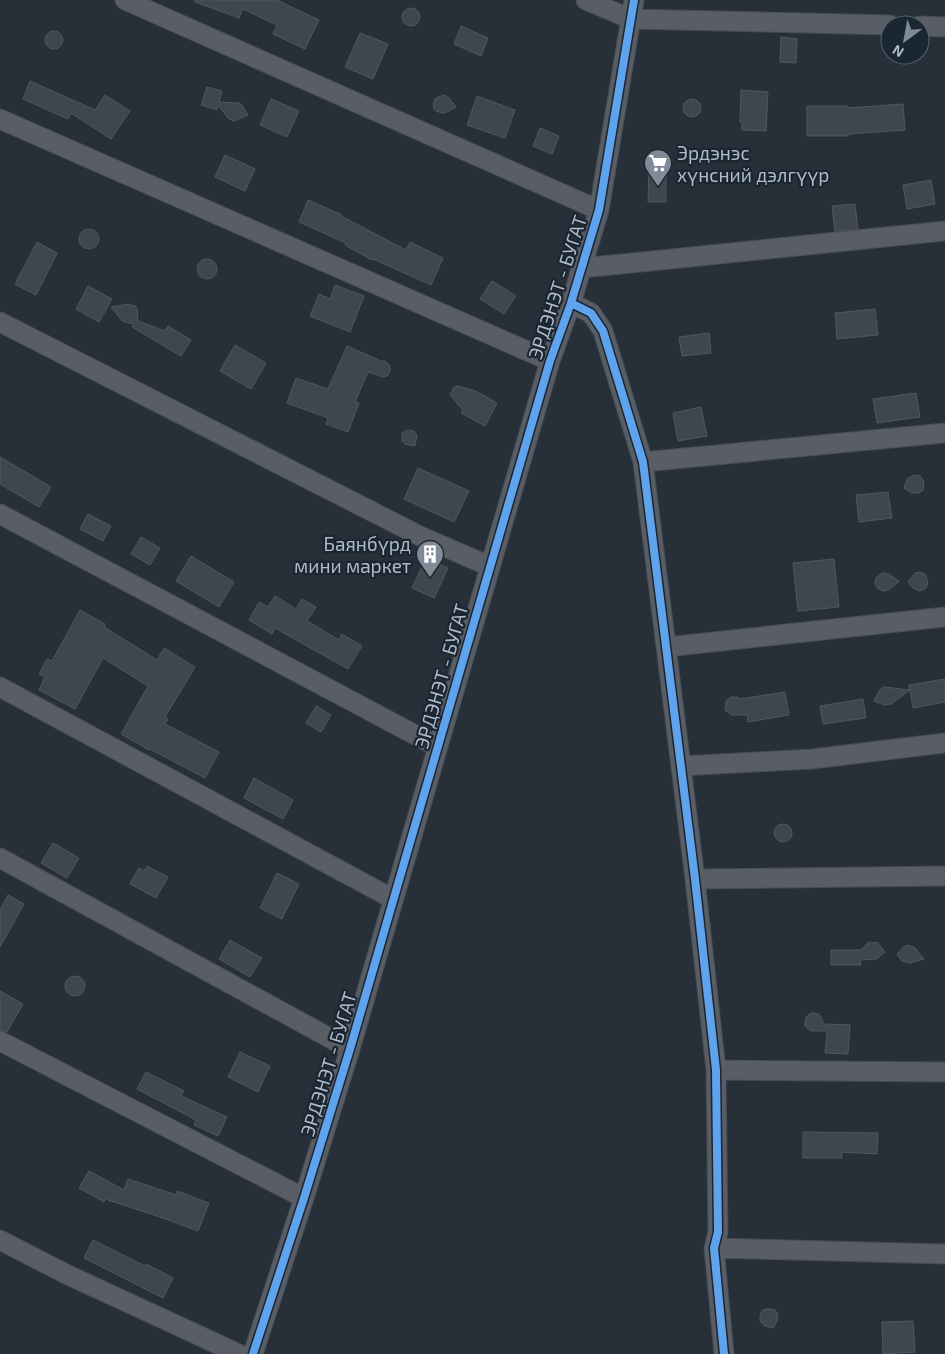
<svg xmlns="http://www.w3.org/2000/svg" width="945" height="1354" viewBox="0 0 945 1354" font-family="'Exo 2',sans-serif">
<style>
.building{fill:#3f464e;stroke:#505760}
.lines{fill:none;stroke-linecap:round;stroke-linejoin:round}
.minor-casing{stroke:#464b52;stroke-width:21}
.minor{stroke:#585d66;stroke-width:19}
.cycleway-casing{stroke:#1b2633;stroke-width:11}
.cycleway{stroke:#60a3ed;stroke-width:8}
.labels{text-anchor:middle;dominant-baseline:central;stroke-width:4.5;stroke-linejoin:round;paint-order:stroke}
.poi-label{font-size:19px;fill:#b1bbca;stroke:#1b2633;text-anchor:start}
.street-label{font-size:19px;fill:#b1bbca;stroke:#1b2633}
</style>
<rect width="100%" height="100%" fill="#272f38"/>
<path class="building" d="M 195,0 L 277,0 L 319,20 L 305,49 L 273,34 L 277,25 L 243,9 L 239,18 L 195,2 Z
M402 17a9 9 0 1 1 18 0a9 9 0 1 1-18 0Z
M 461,26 L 488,38 L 481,56 L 454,44 Z
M45 40a9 9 0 1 1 18 0a9 9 0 1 1-18 0Z
M 360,33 L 388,44 L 373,79 L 345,67 Z
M 781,37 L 797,39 L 796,63 L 780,62 Z
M 30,81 L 95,110 L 105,95 L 130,111 L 111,139 L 71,113 L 68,119 L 23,99 Z
M 207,87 L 222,91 L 219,102 L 239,103 L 242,105 L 248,115 L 234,121 L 228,118 L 218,105 L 217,110 L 201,105 Z
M 741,90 L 768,92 L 766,131 L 742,130 L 742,122 L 740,122 Z
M 444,95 L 449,98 L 456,107 L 445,113 L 442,113 L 436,111 L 434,109 L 433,103 L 436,98 Z
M 477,96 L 515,110 L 505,138 L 467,125 Z
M683 108a9 9 0 1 1 18 0a9 9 0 1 1-18 0Z
M 271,99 L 299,111 L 287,137 L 260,125 Z
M 903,104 L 905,130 L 848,134 L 848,136 L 807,136 L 807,106 L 848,106 L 848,108 Z
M 540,128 L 559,136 L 552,154 L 533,146 Z
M 225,155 L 255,169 L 245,191 L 215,177 Z
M 649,170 L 666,171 L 666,202 L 648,202 Z
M 931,180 L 935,204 L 907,209 L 903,185 Z
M 308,200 L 342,215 L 341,216 L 406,250 L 410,242 L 443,258 L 431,285 L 373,259 L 372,260 L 345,245 L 346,243 L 299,222 Z
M 855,204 L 858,229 L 835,231 L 832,206 Z
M79 239a10 10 0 1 1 20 0a10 10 0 1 1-20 0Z
M 37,242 L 57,253 L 36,295 L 15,284 Z
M197 269a10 10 0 1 1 20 0a10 10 0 1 1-20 0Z
M 492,281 L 516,296 L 504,314 L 480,299 Z
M 335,285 L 364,296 L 350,332 L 310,316 L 319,294 L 330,299 Z
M 88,286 L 112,299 L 99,322 L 76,309 Z
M 128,304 L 135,306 L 137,308 L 138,321 L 165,331 L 168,326 L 191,340 L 181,356 L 132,327 L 134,324 L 122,321 L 111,307 Z
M 875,309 L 878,335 L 837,339 L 835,313 Z
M 709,333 L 711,353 L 682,356 L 679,337 Z
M 235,345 L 266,363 L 251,389 L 220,371 Z
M 347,346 L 381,361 L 385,361 L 390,366 L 390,371 L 387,376 L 383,377 L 368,372 L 355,402 L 359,403 L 348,432 L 326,424 L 328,418 L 287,403 L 296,378 L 328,389 Z
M 459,386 L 478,392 L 497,403 L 485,426 L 461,413 L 463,410 L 450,395 L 454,387 Z
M 916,393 L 920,417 L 877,423 L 873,399 Z
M 701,407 L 707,436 L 678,441 L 673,413 Z
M 408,430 L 414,431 L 417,435 L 415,446 L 405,444 L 402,441 L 402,433 Z
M 0,457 L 51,487 L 39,507 L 0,484 Z
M 418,468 L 469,491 L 454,522 L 404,499 Z
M 914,475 L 920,476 L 924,481 L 923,490 L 918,493 L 912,493 L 904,488 L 907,480 L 908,478 Z
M 888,492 L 892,518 L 859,522 L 856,495 Z
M 88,514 L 111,526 L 103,541 L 80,529 Z
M 141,537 L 160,548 L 150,565 L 131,554 Z
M 191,556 L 234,582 L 219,607 L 176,581 Z
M 426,558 L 448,568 L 434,598 L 412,588 Z
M 834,559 L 839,607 L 798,611 L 793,563 Z
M 921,572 L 926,575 L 928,584 L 925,589 L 919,591 L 913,588 L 908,582 L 915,573 Z
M 883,573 L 889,574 L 899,581 L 890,589 L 884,591 L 878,589 L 875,584 L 876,578 L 881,574 Z
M 275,596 L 296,609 L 302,599 L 316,607 L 307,621 L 339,640 L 342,634 L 362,646 L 348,669 L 275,628 L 272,634 L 249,620 L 259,602 L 268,607 Z
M 80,610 L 105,624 L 104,627 L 157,660 L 164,648 L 195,667 L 165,717 L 168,719 L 165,724 L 219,752 L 205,778 L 150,749 L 149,750 L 121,734 L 148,686 L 103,658 L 75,709 L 39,690 L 45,677 L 39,674 L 47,659 L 52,661 Z
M 945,679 L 945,702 L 913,708 L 910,690 L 891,704 L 885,705 L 874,701 L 879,691 L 884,687 L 910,690 L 909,685 Z
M 785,692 L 789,715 L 748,722 L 747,715 L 732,715 L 725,710 L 726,701 L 731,697 L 737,697 L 740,699 Z
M 863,699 L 866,718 L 823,724 L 820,706 Z
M 316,706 L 331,715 L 321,732 L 306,723 Z
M 254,778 L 293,800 L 283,819 L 244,798 Z
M774 833a9 9 0 1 1 18 0a9 9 0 1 1-18 0Z
M 53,843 L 79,858 L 67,878 L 41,863 Z
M 147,866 L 168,877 L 156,898 L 130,884 L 139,868 L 144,871 Z
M 277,873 L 299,884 L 282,919 L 260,908 Z
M 8,895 L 24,904 L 0,947 L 0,910 Z
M 230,940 L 262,958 L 250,977 L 219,959 Z
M 869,942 L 878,943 L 885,952 L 877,959 L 860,960 L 861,965 L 831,965 L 831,950 L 860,950 L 860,951 Z
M 906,945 L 914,947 L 924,959 L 910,963 L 902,961 L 897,954 Z
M65 986a10 10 0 1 1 20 0a10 10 0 1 1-20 0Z
M 0,991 L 23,1004 L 7,1032 L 0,1030 Z
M 811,1013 L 819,1014 L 827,1028 L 827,1024 L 850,1025 L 848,1054 L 825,1053 L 827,1031 L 812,1031 L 807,1028 L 805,1026 L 805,1022 L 806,1017 Z
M 240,1052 L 270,1066 L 258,1092 L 228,1077 Z
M 146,1072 L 184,1091 L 181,1096 L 227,1117 L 218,1136 L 194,1125 L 196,1120 L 137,1089 Z
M 803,1132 L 878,1133 L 877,1154 L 842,1152 L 842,1158 L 803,1158 Z
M 89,1171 L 124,1190 L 128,1179 L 176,1195 L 177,1191 L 209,1203 L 198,1231 L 163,1218 L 105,1199 L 104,1202 L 79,1188 Z
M 93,1240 L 145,1266 L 146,1264 L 173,1278 L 163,1298 L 84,1258 Z
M 766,1309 L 772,1309 L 775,1310 L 778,1315 L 777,1321 L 773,1328 L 765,1326 L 760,1321 L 760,1315 L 763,1310 Z
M 913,1321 L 915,1352 L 883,1354 L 882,1322 Z"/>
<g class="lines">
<g class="minor-casing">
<path id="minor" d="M 125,0 L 599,210
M 586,0 L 631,19 L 890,25
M 920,26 L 945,27
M 0,119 L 550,361
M 582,268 L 945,231
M 571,303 L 591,313 L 603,331 L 643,462 L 695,879 L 716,1070 L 718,1232 L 714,1248 L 724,1354
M 0,322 L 422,537 L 489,566
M 643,462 L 945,433
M 0,514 L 438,747
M 666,647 L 945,617
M 0,687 L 393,899
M 681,766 L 812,759 L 945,743
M 0,858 L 350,1049
M 695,879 L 945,876
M 0,1041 L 304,1198
M 716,1070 L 945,1072
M 0,1240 L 68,1275 L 239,1354
M 714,1248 L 945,1254
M 253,1354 L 304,1198 L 350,1049 L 550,361 L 571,303 L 599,210 L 634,0"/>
</g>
<use href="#minor" class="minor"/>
<g class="cycleway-casing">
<path id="cycleway" d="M 571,303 L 591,313 L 603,331 L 643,462 L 695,879 L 716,1070 L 718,1232 L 714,1248 L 724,1354
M 253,1354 L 304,1198 L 350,1049 L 550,361 L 571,303 L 599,210 L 634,0"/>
</g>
<use href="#cycleway" class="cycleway"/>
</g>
<defs>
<g id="supermarket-pin" transform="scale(1.4375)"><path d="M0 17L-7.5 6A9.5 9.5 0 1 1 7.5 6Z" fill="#818a97" stroke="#1b2633"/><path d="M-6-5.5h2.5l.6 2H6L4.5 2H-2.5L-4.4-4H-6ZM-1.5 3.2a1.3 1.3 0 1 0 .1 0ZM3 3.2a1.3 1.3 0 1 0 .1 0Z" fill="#fff"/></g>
<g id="building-pin" transform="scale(1.4375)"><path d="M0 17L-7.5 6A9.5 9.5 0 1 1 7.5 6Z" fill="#818a97" stroke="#1b2633"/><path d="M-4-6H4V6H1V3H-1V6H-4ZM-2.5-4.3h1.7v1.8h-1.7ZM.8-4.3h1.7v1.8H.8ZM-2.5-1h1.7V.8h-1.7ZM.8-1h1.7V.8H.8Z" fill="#fff"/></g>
</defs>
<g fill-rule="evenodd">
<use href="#supermarket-pin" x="658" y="163"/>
<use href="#building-pin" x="430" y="554"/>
</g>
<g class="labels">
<g class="poi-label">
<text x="677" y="152">Эрдэнэс<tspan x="677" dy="22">хүнсний дэлгүүр</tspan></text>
<text x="411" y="543" text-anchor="end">Баянбүрд<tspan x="411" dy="22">мини маркет</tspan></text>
</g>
<g class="street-label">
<text transform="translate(557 287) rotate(-72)">ЭРДЭНЭТ - БУГАТ</text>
<text transform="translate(441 676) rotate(-74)">ЭРДЭНЭТ - БУГАТ</text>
<text transform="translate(328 1064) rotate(-73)">ЭРДЭНЭТ - БУГАТ</text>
</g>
</g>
<g transform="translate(905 40) rotate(212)"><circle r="24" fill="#1b2633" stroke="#57626f"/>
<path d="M0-4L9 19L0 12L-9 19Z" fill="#818a97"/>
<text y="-8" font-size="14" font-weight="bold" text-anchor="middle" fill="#b1bbca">N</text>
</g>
</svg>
